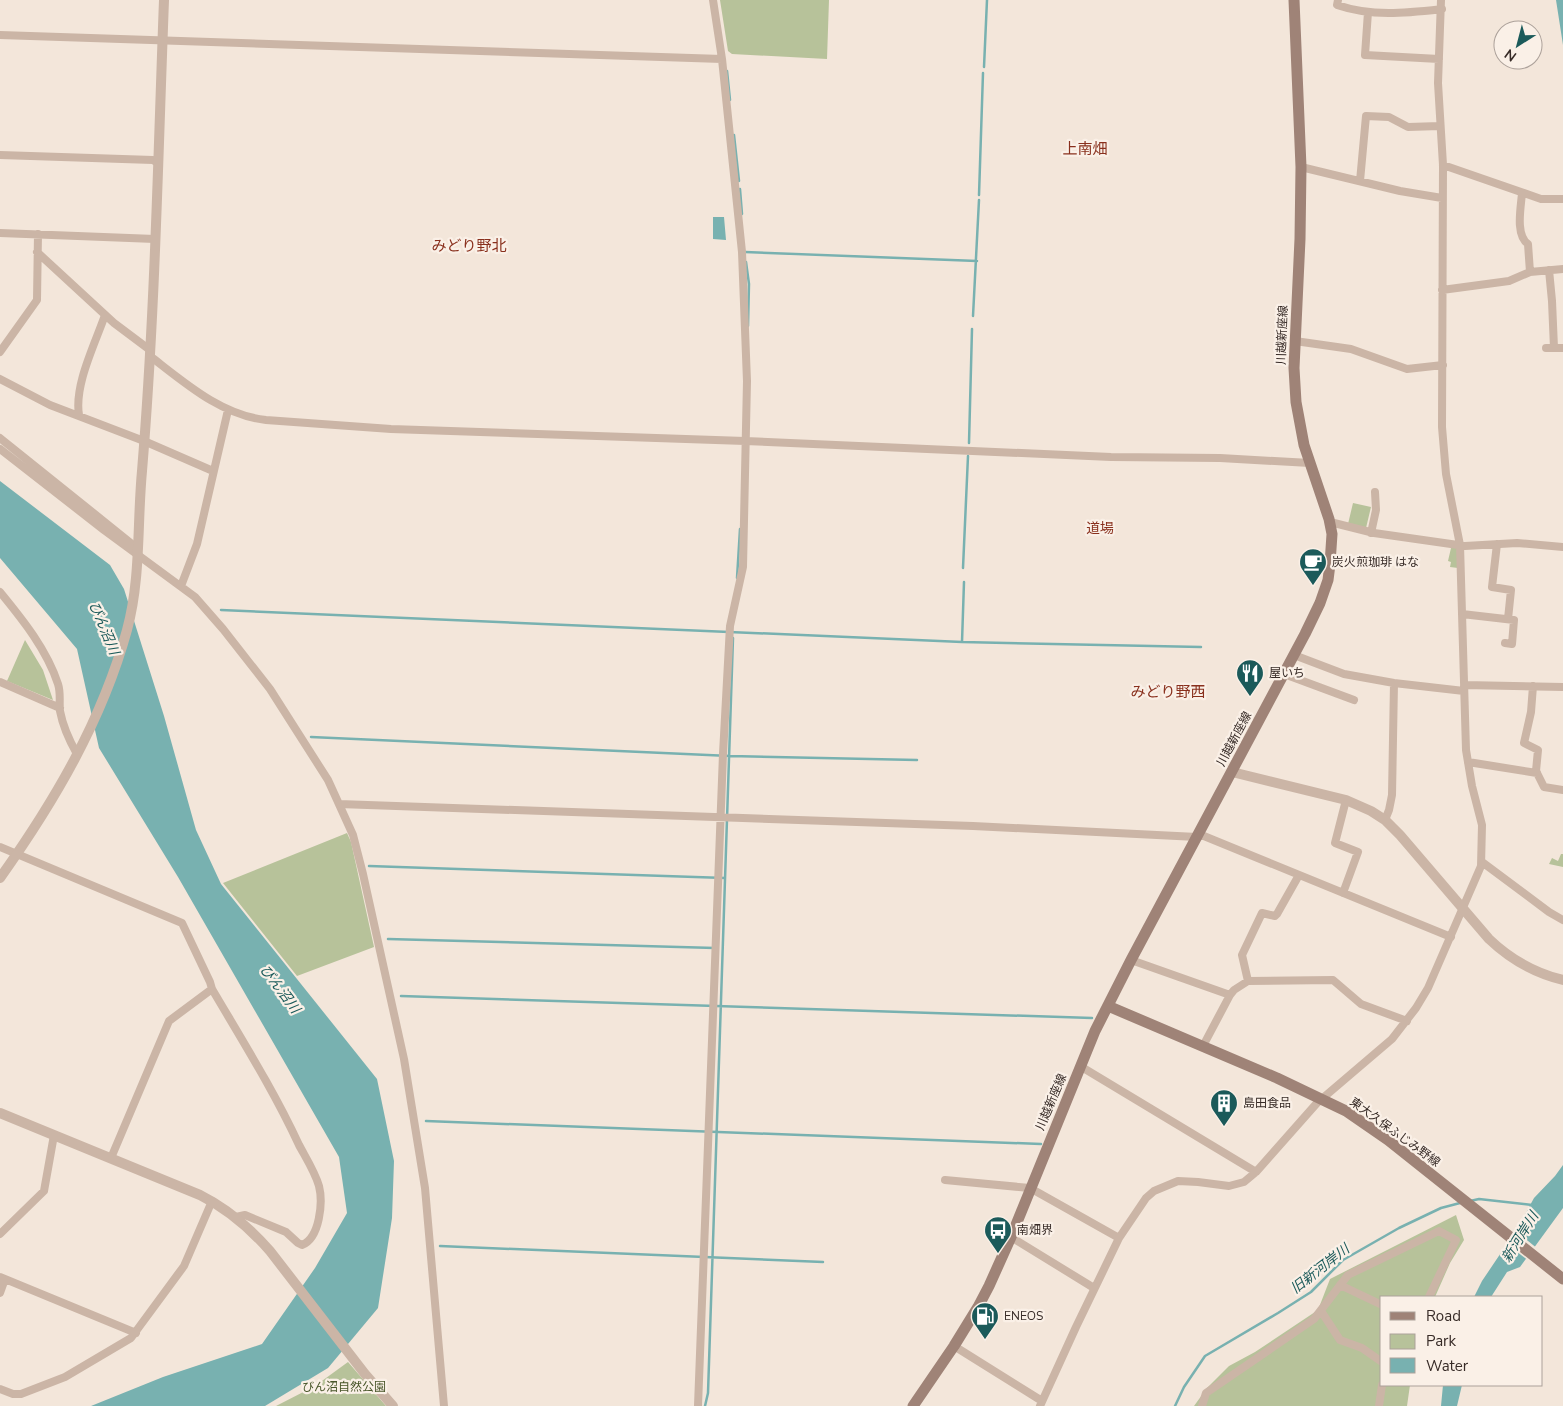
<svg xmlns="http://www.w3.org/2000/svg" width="1563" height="1406" viewBox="0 0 1563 1406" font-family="'Nunito Sans','Noto Sans JP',sans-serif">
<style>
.green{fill:#b7c29a}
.water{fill:#78b1b0}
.pier{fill:#f3e6da}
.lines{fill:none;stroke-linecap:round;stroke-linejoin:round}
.stream{stroke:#78b1b0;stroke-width:2.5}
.minor{stroke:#cbb5a6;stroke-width:8}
.tertiary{stroke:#cbb5a6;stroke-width:10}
.secondary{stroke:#9f8377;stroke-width:11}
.labels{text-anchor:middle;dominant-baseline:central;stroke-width:4.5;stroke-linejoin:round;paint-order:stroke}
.street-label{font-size:12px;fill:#372b27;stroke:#faf0e7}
.poi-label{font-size:12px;fill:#372b27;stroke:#faf0e7;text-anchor:start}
.park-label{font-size:12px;fill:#49562a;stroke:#faf0e7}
.neighbourhood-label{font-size:14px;fill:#89301d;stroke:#faf0e7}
.water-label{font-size:14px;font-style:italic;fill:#1b5a5a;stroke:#faf0e7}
.quarter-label{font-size:15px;fill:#89301d;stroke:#faf0e7}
</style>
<rect width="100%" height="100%" fill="#f3e6da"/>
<path class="green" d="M 720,0 L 829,0 L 827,59 L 732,54 L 728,51 Z
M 1353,503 L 1371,507 L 1366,528 L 1348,524 Z
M 1451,548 L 1457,548 L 1458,568 L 1450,567 L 1451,562 L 1448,561 Z
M 25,640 L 43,670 L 53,700 L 7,681 Z
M 347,833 L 351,842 L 374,947 L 297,976 L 223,883 Z
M 1561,854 L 1563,854 L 1563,867 L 1549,864 L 1552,858 L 1558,861 Z
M 1456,1215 L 1464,1240 L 1450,1263 L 1435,1297 L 1382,1297 L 1382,1385 L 1410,1385 L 1407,1406 L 1194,1406 L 1207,1388 L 1229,1366 L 1255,1352 L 1318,1310 L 1330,1279 Z
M 348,1362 L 386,1406 L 276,1406 L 315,1386 Z"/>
<path class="water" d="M 1556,0 L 1563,0 L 1563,45 Z
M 713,217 L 724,217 L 726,240 L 713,239 Z
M 0,481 L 110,565 L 124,589 L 164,716 L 196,830 L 221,884 L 377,1079 L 394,1161 L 392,1218 L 378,1308 L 328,1368 L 265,1406 L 91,1406 L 163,1377 L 262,1344 L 315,1268 L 347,1213 L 339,1157 L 178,877 L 99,748 L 77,649 L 0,558 Z
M 1563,1165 L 1563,1208 L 1520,1267 L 1507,1272 L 1491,1297 L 1474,1297 L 1482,1281 L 1517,1229 L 1534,1198 L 1555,1176 Z
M 1443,1385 L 1462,1385 L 1457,1406 L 1441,1406 Z"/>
<path class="pier" d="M 1513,1229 L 1538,1249 L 1529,1261 L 1504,1242 Z"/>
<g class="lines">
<path class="stream" d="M 984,67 L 987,0
M 727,71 L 730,100
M 734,135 L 739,181
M 740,189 L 742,214
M 979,195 L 983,73
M 745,252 L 977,261
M 746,262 L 749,284 L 748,326
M 973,316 L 979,200
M 969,443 L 972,329
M 963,568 L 968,456
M 737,578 L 740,529
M 221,610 L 962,642 L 1201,647
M 962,642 L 964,582
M 311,737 L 730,756 L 917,760
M 369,866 L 725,878
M 388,939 L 715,948
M 401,996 L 1092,1018
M 426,1121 L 1041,1144
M 1470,1201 L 1479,1199 L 1532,1205
M 440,1246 L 823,1262
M 705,1406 L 708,1393 L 733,638
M 1175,1406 L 1184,1387 L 1205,1356 L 1278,1313 L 1311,1292 L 1343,1260 L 1399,1228 L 1441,1208 L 1460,1203"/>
<path class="minor" d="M 1338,0 L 1337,5 C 1372,17 1406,13 1442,9
M 1368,12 L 1365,55 L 1439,59
M 0,35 L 722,59
M 0,155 L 153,160 L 158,163
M 1443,165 L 1541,199 L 1563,199
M 1301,167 L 1400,191 L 1442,198
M 1360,181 L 1366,116 L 1389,117 L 1408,127 L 1440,126
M 1522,193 C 1521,207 1515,235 1528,244 L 1530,272
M 0,233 L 155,239
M 37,252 L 114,323 L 150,350
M 1549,270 L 1552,301 L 1554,348
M 1442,290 L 1509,281 L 1530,272 L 1563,269
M 1295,341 L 1351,349 L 1407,369 L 1443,365
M 1546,348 L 1563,348
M 0,352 L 37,300 L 38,234
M 150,356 C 185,383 221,415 266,420 L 391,429 L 745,441 L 1111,457 L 1220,458 L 1310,463
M 0,379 L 50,405 L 144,441 L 213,471
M 79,415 C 74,385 95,344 105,315
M 0,438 L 137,548
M 0,449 L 104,530 L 195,597 L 223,629 L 270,689 L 328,780 L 353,835 L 363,874 L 404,1059 L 425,1188 L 444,1406
M 1330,522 L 1374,533 L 1465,546 L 1517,543 L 1563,547
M 1371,533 L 1376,510 L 1375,492
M 1497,544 L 1492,587 L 1511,590 L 1508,619
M 181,586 L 197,544 L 228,410
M 0,592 C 23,620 47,650 58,684 C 61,693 59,702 60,711 C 63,727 69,740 77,754
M 1462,614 L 1514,620 L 1512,644 L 1505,643
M 1294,655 L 1344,674 L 1394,683 L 1464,691
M 1284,674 L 1354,700
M 0,682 L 60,708
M 1464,685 L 1563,687
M 1533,686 L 1531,712 L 1524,743 L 1538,750 L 1536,771 L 1544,787 L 1563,790
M 1468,762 L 1537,773
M 339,804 L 973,826 L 1197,837
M 1385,820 L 1389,810 L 1392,795 L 1394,683
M 1199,834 L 1451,937
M 0,847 L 182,923 L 210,982 L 212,989 C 242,1040 274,1091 299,1145 C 306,1158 315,1172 319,1186 C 323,1202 320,1238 302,1245 L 298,1243 L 286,1232 L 245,1215 L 236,1217
M 1482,862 L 1549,912 L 1563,920
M 1343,893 L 1358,852 L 1335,843 L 1346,800
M 1131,960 L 1230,995
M 1248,981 L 1242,955 L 1262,913 L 1275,916 L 1277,914 L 1299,875
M 1203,1046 L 1230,995 L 1234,990 L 1248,981 L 1333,980 L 1361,1004 L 1407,1021
M 1080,1066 L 1256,1172
M 111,1158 L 169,1021 L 212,989
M 945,1180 L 1030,1188 L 1119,1238
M 0,1234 L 44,1191 L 54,1135
M 1011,1237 L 1094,1288
M 0,1277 L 136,1333
M 1340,1285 L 1382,1305
M 0,1293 L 5,1279
M 1321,1311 L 1340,1340 L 1362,1348 L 1382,1362
M 954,1346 L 1042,1401
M 0,1389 L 13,1394 L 21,1394 L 65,1377 L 131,1338 L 184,1266 L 212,1201
M 698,1406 L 723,754 L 730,626 L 743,567 L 747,381 L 742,252 L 722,59 L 713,0
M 1040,1406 L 1076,1327 L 1119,1238 L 1146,1198 L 1154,1191 L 1178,1181 L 1198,1182 L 1229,1186 L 1244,1182 L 1256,1172 L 1317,1103 L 1392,1039 L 1416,1008 L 1428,988 L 1481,866 L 1482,825 L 1472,786 L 1466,750 L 1460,545 L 1446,474 L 1442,427 L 1443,165 L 1438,83 L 1441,0
M 1202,1406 L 1206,1393 L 1314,1319 L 1348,1275 L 1439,1231 L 1456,1240 L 1429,1297
M 1379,1406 L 1382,1385"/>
<path class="tertiary" d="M 1232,772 L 1346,800 L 1371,811 L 1385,820 L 1400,835 L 1489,939 C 1511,960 1534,973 1563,980
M 0,878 C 54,802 102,721 127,630 C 141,579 137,524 142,471 C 155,314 158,157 164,0
M 0,1113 L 200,1195 C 228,1209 250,1228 270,1251 L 365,1374 L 393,1406"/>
<path class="secondary" d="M 1108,1006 L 1277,1078 L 1346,1111 L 1388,1140 L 1563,1279
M 913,1406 L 954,1346 L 978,1307 L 989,1286 L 1011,1237 L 1095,1031 L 1131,960 L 1305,634 L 1320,603 L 1328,580 L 1330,564 L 1332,534 L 1329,519 L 1304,445 L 1296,402 L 1294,368 L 1300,239 L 1301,167 L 1294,0"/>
</g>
<defs>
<g id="cafe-pin" transform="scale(1.4375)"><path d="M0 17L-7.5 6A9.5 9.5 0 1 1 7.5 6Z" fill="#1b5a5a" stroke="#faf0e7"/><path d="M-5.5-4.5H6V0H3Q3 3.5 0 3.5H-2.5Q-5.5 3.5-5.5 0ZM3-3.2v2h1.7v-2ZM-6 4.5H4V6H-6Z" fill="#fff"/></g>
<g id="restaurant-pin" transform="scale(1.4375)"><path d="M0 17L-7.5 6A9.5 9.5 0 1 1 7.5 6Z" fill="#1b5a5a" stroke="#faf0e7"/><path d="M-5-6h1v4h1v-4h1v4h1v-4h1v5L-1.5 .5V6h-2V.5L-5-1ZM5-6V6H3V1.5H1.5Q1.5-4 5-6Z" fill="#fff"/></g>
<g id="building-pin" transform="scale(1.4375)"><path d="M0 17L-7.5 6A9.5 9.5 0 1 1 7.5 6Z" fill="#1b5a5a" stroke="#faf0e7"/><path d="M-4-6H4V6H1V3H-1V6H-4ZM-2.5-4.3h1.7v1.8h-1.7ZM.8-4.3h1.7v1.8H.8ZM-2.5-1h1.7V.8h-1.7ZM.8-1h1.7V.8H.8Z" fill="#fff"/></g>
<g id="bus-pin" transform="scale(1.4375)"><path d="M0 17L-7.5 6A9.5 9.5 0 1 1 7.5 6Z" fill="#1b5a5a" stroke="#faf0e7"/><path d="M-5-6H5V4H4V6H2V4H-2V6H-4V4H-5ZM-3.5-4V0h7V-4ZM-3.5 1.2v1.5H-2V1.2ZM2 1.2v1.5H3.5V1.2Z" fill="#fff"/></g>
<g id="fuel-pin" transform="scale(1.4375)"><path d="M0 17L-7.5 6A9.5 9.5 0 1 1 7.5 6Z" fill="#1b5a5a" stroke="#faf0e7"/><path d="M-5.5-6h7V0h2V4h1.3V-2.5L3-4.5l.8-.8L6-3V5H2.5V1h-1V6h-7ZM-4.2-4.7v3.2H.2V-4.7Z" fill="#fff"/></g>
</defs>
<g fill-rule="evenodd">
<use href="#cafe-pin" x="1313" y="562"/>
<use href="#restaurant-pin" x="1250" y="673"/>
<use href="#building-pin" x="1224" y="1103"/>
<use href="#bus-pin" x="998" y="1230"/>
<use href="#fuel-pin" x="985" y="1316"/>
</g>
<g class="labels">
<g class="street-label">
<text transform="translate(1282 335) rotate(-88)">川越新座線</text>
<text transform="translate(1234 739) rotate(-62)">川越新座線</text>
<text transform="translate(1051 1102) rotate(-67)">川越新座線</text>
<text transform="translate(1395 1132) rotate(36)">東大久保ふじみ野線</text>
</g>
<g class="poi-label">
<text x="1332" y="562">炭火煎珈琲 はな</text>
<text x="1269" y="673">屋いち</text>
<text x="1243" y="1103">島田食品</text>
<text x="1017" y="1230">南畑界</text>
<text x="1004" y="1316">ENEOS</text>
</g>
<g class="park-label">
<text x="344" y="1387">びん沼自然公園</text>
</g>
<g class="neighbourhood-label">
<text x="1100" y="528">道場</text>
</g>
<g class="water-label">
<text transform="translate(104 628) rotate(67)">びん沼川</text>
<text transform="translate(280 989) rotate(53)">びん沼川</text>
<text transform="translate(1520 1237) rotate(-58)">新河岸川</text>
<text transform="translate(1320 1269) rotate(-38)">旧新河岸川</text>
</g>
<g class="quarter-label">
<text x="1085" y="149">上南畑</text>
<text x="469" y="246">みどり野北</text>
<text x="1168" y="692">みどり野西</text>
</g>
</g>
<rect x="1380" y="1296" width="162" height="90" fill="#faf0e7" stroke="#aca19a"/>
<rect x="1390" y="1312" width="25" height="8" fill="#9f8377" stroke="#aca19a"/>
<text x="1426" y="1321" font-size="15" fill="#372b27">Road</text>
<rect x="1390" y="1334" width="25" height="15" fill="#b7c29a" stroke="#aca19a"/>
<text x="1426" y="1346" font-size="15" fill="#372b27">Park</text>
<rect x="1390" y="1358" width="25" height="15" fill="#78b1b0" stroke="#aca19a"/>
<text x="1426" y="1371" font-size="15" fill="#372b27">Water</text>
<g transform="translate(1518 45) rotate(216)"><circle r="24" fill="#faf0e7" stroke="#aca19a"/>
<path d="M0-4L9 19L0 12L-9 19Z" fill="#1b5a5a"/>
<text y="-8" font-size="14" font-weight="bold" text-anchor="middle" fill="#372b27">N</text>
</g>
</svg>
